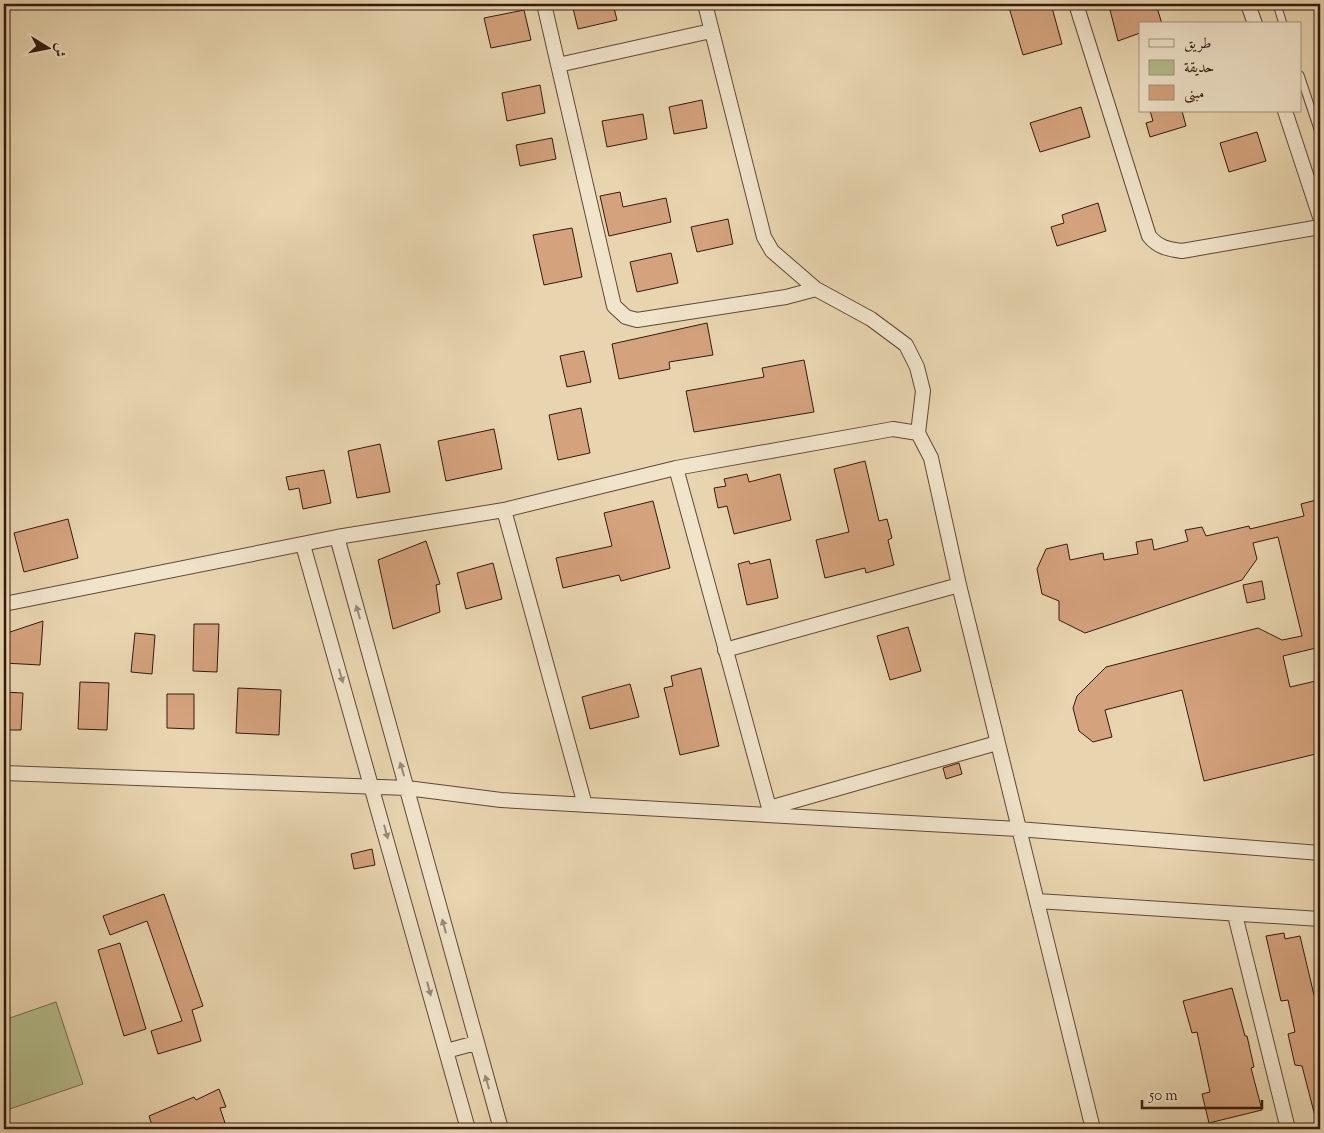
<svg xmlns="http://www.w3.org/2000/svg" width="1324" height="1133" viewBox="0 0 1324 1133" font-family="'Sorts Mill Goudy',Amiri,serif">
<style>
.green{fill:#b4bd8c;stroke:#746c4e}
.building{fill:#d4a27d;stroke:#341a0f}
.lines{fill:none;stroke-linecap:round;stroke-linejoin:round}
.service-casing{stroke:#614937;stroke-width:9}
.minor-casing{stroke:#614937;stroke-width:16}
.service{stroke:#f0e4cb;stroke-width:7}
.minor{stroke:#f0e4cb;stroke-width:14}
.oneway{fill:#9b8976}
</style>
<rect width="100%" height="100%" fill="#e8d5af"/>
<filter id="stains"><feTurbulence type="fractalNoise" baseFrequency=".004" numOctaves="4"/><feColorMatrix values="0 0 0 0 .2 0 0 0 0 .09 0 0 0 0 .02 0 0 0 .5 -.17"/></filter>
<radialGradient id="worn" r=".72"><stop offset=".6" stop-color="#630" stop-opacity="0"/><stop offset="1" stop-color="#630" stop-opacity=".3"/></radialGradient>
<path class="green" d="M 56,1002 L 83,1084 L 4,1111 L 4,1020 Z"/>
<path class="building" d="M 572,4 L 613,4 L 617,20 L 578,29 Z
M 1008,4 L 1051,4 L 1062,44 L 1023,55 Z
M 1133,4 L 1156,4 L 1162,24 L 1140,24 L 1140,33 L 1118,41 L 1110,10 Z
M 524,10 L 531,40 L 491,48 L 484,18 Z
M 540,85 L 545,113 L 507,121 L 502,93 Z
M 702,100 L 707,128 L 674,134 L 669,107 Z
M 1081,107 L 1090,137 L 1040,152 L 1030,123 Z
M 1150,111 L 1182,111 L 1186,126 L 1150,137 L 1146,123 L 1153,121 Z
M 643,114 L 647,139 L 607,147 L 602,121 Z
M 1257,132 L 1266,161 L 1229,172 L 1220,143 Z
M 552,138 L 556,159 L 520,166 L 516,145 Z
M 620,192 L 623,207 L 666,198 L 671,222 L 609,236 L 600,196 Z
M 1098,203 L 1106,231 L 1057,246 L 1051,227 L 1064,223 L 1062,215 Z
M 728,219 L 733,244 L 697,252 L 691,227 Z
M 572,228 L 582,277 L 544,285 L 533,235 Z
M 671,253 L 678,283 L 637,292 L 630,262 Z
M 707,323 L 713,355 L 669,362 L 670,369 L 619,379 L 612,344 Z
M 584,351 L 591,382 L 567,387 L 560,356 Z
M 804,360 L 814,412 L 694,432 L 686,391 L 764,377 L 762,368 Z
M 581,408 L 590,453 L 558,460 L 549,415 Z
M 494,429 L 502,469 L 446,481 L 438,441 Z
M 380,444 L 390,492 L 357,498 L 348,451 Z
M 865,461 L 879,521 L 887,519 L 892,538 L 888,540 L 894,565 L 866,573 L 865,568 L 825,578 L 816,540 L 849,532 L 834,469 Z
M 324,470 L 331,503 L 303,509 L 299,488 L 289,490 L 286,477 Z
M 747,474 L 749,482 L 780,474 L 791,520 L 734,534 L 727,506 L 718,508 L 714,488 L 726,486 L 724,479 Z
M 1320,499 L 1320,647 L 1283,656 L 1290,687 L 1320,680 L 1320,753 L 1204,781 L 1182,690 L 1105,710 L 1112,737 L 1093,742 L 1079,731 L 1073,708 L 1077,696 L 1106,667 L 1258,628 L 1282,640 L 1302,636 L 1278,537 L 1253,543 L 1257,559 L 1242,580 L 1085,633 L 1059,620 L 1059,601 L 1042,594 L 1037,569 L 1046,549 L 1067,544 L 1070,560 L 1103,553 L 1104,560 L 1138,554 L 1136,542 L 1152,539 L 1154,550 L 1188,541 L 1185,530 L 1202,527 L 1206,536 L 1249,526 L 1250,529 L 1304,516 L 1301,504 Z
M 653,501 L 670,568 L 621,581 L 619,575 L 563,588 L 556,558 L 612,546 L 604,513 Z
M 68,519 L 78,558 L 24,572 L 14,533 Z
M 426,541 L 440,584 L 436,585 L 440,612 L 393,629 L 378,560 Z
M 770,559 L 778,598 L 747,605 L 738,564 L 749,561 L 750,564 Z
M 493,563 L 502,599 L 466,609 L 457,573 Z
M 1262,581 L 1265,599 L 1247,603 L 1243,585 Z
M 43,621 L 40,665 L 4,663 L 4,634 Z
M 194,624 L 219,624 L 217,672 L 193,671 Z
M 908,627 L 921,671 L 890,680 L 877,636 Z
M 135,633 L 155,635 L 152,674 L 131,672 Z
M 701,668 L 719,746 L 680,755 L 664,688 L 673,686 L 671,676 Z
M 80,682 L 109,683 L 107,730 L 78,729 Z
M 630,684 L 639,717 L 590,729 L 582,697 Z
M 238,688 L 281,690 L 279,735 L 236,733 Z
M 4,692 L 23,693 L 21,730 L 4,730 Z
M 167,694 L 194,694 L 194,729 L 167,728 Z
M 959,763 L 962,774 L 946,779 L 943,768 Z
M 372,849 L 375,865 L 354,869 L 351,854 Z
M 164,894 L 203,1006 L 192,1010 L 201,1041 L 158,1054 L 151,1031 L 182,1021 L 147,921 L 110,935 L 103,916 Z
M 1284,933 L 1285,939 L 1300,936 L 1314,995 L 1320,994 L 1320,1120 L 1316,1120 L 1302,1066 L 1295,1065 L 1288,1034 L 1295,1032 L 1288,1000 L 1281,1001 L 1266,936 Z
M 120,943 L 146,1029 L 124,1036 L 98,950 Z
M 1232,988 L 1245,1036 L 1247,1036 L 1254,1067 L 1251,1068 L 1262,1110 L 1209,1123 L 1202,1094 L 1210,1092 L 1197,1032 L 1192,1033 L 1183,1001 Z
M 219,1089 L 226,1107 L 220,1108 L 227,1129 L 153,1129 L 149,1116 L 194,1097 L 196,1100 Z"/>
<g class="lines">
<g class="service-casing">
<path id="service" d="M 1277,4 L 1283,24
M 1300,75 L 1320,135"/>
</g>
<g class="minor-casing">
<path id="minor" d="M 544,4 L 614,306 L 626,317 L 637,320 L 786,297 L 816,289
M 705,4 L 764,237 L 772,251 L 816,289 L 871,319 L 906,345 L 917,367 L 923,391 L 918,433
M 1076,4 L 1149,236 C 1158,247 1167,249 1182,251 L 1320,227
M 1248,4 L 1255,24
M 558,65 L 711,31
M 1285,111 L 1320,217
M 676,468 L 771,815
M 504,510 L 585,805
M 337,537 L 501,1129
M 303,545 L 468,1129
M 4,604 L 337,537 L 504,510 L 676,468 L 893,429 L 918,433 L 931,458 L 959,585 L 1093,1129
M 725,650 L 959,585
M 4,773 L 407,788 L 501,800 L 1018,829 L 1320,853
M 769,808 L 997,743
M 1037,901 L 1320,919
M 1235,915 L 1288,1129
M 446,1051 L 476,1043"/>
</g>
<use href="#service" class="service"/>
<use href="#minor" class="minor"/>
</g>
<defs><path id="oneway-solid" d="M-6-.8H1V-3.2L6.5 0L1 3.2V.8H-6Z" transform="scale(1.25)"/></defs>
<g class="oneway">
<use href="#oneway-solid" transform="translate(358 612) rotate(-106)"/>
<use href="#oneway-solid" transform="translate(341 676) rotate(74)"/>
<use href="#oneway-solid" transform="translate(402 769) rotate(-106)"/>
<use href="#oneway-solid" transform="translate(386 832) rotate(75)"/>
<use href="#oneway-solid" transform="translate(444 926) rotate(-105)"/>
<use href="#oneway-solid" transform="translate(429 989) rotate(75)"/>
<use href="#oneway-solid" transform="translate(487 1082) rotate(-106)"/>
</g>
<rect width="1324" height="1133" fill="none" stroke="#e8d5af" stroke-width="20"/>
<rect x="5" y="5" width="1314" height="1123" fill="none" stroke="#341a0f" stroke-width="2.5"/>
<rect x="10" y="10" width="1304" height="1113" fill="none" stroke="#341a0f"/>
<rect x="1139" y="22" width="162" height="90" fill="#f0e4cb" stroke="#a59380"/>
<rect x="1149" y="39" width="25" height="8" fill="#f0e4cb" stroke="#a59380"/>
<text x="1184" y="48" font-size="15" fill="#341a0f">طريق</text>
<rect x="1149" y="60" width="25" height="15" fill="#b4bd8c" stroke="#a59380"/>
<text x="1184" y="72" font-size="15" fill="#341a0f">حديقة</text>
<rect x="1149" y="85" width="25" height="15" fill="#d4a27d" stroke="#a59380"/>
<text x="1184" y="98" font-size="15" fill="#341a0f">مبنى</text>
<g transform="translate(48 48) rotate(100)" stroke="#f0e4cb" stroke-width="4" paint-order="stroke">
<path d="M0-4L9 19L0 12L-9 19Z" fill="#341a0f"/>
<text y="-8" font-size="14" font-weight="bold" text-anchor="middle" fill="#341a0f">ش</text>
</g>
<path d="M1142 1100v8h120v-8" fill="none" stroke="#341a0f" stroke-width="2.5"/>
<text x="1149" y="1100" font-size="15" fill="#341a0f" stroke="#f0e4cb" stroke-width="4" paint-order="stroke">50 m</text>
<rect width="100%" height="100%" filter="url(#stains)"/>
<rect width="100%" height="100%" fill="url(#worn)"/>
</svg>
